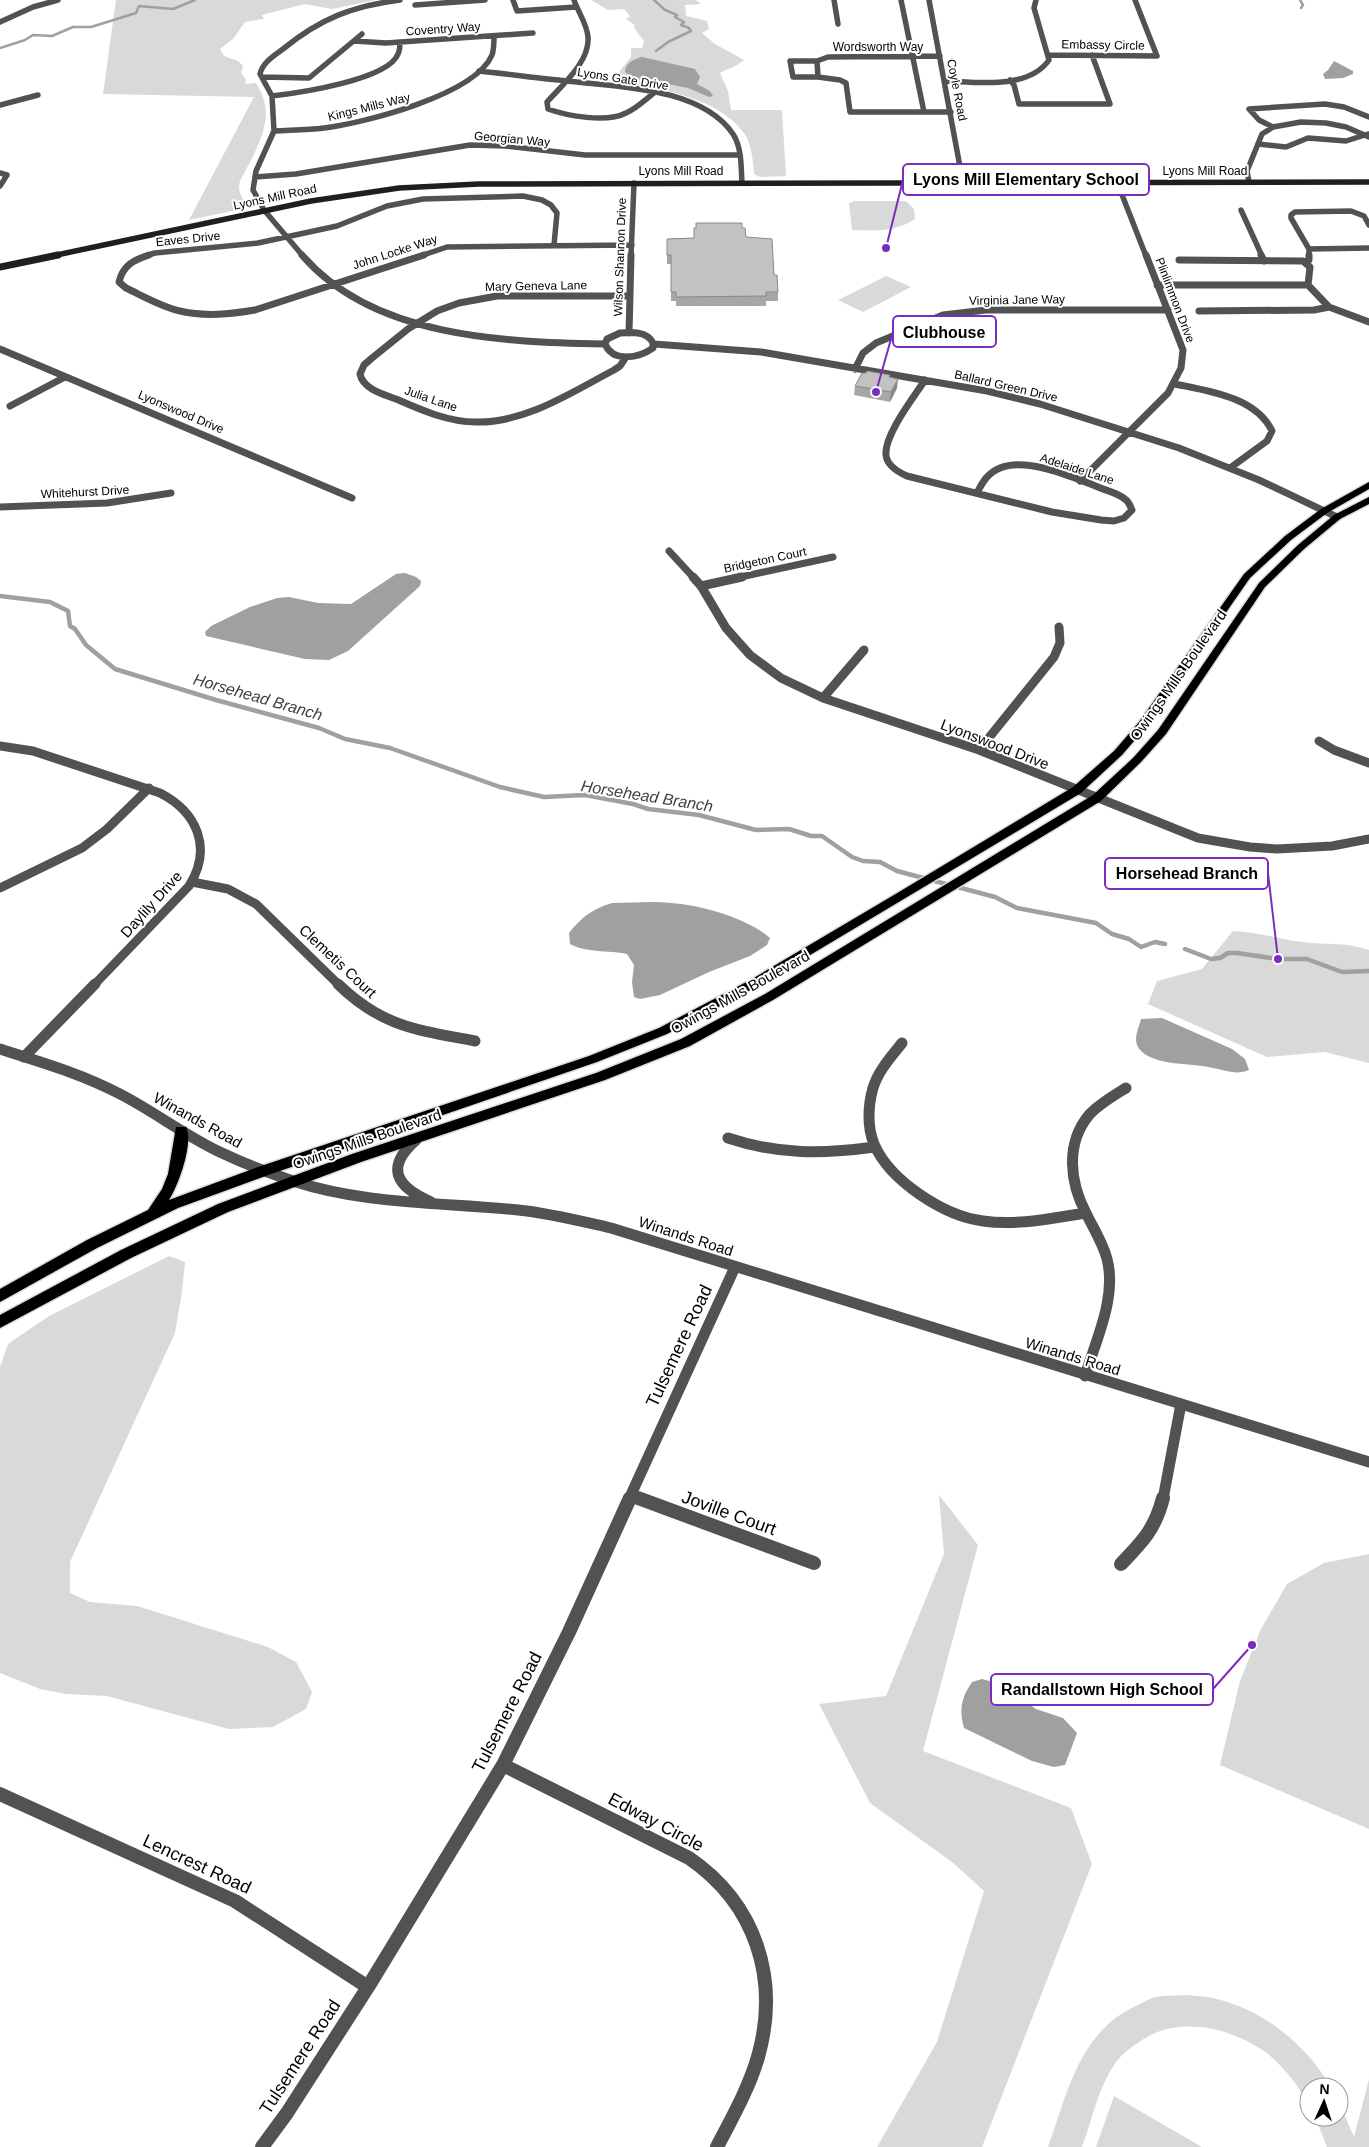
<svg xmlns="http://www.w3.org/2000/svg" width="1369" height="2147" viewBox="0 0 1369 2147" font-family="Helvetica,sans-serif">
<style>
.green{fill:#d9d9d9}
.water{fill:#a0a0a0}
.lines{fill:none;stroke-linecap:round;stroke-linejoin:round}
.stream-far1{stroke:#a0a0a0;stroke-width:2.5}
.stream{stroke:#a0a0a0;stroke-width:4.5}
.primary-casing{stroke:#dbdbdb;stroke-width:3}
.minor-far4{stroke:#525252;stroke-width:5.5}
.minor-far3{stroke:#525252;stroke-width:7}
.minor-far2{stroke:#525252;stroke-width:9}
.minor-far1{stroke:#525252;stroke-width:11}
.minor{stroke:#525252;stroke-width:14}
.tertiary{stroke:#525252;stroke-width:11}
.secondary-far1{stroke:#1f1f1f;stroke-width:5.5}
.secondary{stroke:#1f1f1f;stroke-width:7}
.primary{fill:#000;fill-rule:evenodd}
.wall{fill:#a7a7a7}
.shaded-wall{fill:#888}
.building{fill:#c2c2c2;stroke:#888}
.labels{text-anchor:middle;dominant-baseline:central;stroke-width:4;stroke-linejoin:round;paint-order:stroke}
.far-street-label{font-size:12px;fill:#000;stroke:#fff}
.street-label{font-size:15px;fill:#000;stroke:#fff}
.water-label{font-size:16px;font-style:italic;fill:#414141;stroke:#fff}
.near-street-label{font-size:18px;fill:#000;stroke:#fff}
.leader{fill:none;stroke:#7b2cbf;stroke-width:2}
.callout-dot{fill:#7b2cbf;stroke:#fff;stroke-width:2}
.callout{fill:#fff;stroke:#7b2cbf;stroke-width:2}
.callout-label{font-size:16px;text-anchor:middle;font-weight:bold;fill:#000}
</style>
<rect width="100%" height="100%" fill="#fff"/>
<path class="green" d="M 116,0 L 376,0 L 332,9 L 305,4 L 262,15 L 264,19 L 245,22 L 233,39 L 220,49 L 224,56 L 238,61 L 243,66 L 241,73 L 246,80 L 245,84 L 256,83 C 275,112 263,137 248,166 C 245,172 239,180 239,187 C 239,193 243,199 246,205 L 242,209 L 189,220 L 254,97 L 103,94 Z
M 591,0 L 696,0 L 701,4 L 685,5 L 686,16 L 707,21 L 709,29 L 702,33 L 715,44 L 744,60 C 736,67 729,68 720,73 L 728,91 L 731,110 L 782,110 L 786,176 L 760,177 L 754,174 C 753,161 752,148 746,136 C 722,97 652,86 611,82 L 631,57 L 631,48 L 642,48 L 644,41 L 634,28 L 635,25 L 626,19 L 630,16 L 624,9 L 608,10 Z
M 855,201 L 906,201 L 914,209 L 915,219 C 896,232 874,231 852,230 L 849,203 Z
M 886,276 L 911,287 L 863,312 L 838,300 Z
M 1233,931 C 1257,932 1279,939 1303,942 C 1326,945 1347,942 1369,950 L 1369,1063 L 1325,1052 L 1267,1057 L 1148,1004 L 1157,981 L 1202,969 Z
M 169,1256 L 185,1262 L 182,1292 L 175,1333 L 70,1562 L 70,1593 L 90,1602 L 137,1606 L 268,1647 L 296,1662 L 312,1692 L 306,1709 L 273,1727 L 229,1729 L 107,1696 L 66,1694 L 40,1689 L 0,1673 L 0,1367 L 8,1344 L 49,1316 Z
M 939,1495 L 978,1545 L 923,1751 L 1071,1808 L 1092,1864 L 982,2147 L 877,2147 L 937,2042 L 984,1891 L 952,1862 L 870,1803 L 819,1704 L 886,1696 L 944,1554 Z
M 1369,1554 L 1369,1829 L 1220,1765 L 1240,1681 L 1261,1629 L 1287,1584 L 1324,1563 Z
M 1186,1995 C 1196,1996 1207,1996 1217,1999 C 1265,2011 1306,2045 1331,2087 L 1309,2087 L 1309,2104 C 1298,2086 1285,2068 1268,2054 C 1233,2028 1180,2015 1142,2040 C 1132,2047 1121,2054 1114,2065 C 1098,2089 1092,2120 1082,2147 L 1048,2147 C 1068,2092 1079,2031 1138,2005 C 1143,2002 1149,1999 1155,1997 C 1165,1995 1176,1996 1186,1995 Z
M 1369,2079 L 1369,2147 L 1327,2147 L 1315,2117 L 1339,2117 L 1339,2102 L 1354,2137 Z
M 1114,2096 L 1202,2147 L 1096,2147 Z"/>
<path class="water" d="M 642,57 L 695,69 L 700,77 L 697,84 L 710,91 L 713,96 L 709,97 L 688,88 L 632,77 L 625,72 C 625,63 634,59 642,57 Z
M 1334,61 L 1353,71 L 1353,74 L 1343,78 L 1325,79 L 1323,74 L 1328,70 Z
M 405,573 L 416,577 L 421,581 L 420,586 L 348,651 L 329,660 L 305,659 L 206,636 L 205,632 L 211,626 L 250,607 L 277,598 L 289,597 L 318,603 L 351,604 L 396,574 Z
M 612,903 C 632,903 652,901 671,903 C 700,905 748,918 770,938 L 767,945 L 750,956 L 709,972 L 660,995 L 640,999 L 634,997 L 632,982 L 634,965 L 627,954 C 608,950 586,953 570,944 L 569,933 C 582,917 592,909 612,903 Z
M 1162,1018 L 1232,1049 L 1245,1059 L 1249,1070 C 1236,1076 1222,1069 1208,1067 C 1190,1063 1146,1066 1137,1045 C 1134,1037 1139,1027 1141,1019 Z
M 982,1679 L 1000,1684 L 1036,1709 L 1063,1718 L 1077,1733 L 1065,1765 L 1054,1767 L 1032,1761 L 964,1728 C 959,1710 961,1698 972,1682 Z"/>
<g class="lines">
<path class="stream-far1" d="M 654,0 L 665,10 L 677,15 L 675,17 L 684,22 L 681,25 L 689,28 L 691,31 L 668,42 L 656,51
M 1300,0 L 1303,5 L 1301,8
M 0,48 L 25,40 L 33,35 L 52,36 L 73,27 L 91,27 L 136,13 L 139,6 L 173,9 L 195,0"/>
<path class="stream" d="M 0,596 L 50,602 L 68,611 L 70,626 L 75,629 L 86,645 L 115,669 L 216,700 L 319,728 L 345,739 L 390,748 L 500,787 L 544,797 L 585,795 L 633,804 L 648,809 L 699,815 L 756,830 L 789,829 L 811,836 L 822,836 L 852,857 L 863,861 L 880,862 L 897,871 L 995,897 L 1017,908 L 1096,923 L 1112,934 L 1129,939 L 1141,947 L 1155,942 L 1165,944
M 1185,949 L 1211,959 L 1220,958 L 1228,953 L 1237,953 L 1278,959 L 1307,959 L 1342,972 L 1369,971"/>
<g class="primary-casing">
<path id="primary" d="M 1369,482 L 1369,489 L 1327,513 L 1291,540 L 1250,578 L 1147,726 L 1122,755 L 1081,793 L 760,985 L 667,1034 L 597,1062 L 271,1174 L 178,1208 L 97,1248 L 0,1302 L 0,1289 L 87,1240 L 148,1210 L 162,1189 L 168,1174 L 176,1127 L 186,1127 C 194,1143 178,1186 169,1200 L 261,1166 L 589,1056 L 659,1028 L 752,979 L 899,892 L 1073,787 L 1114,751 L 1139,722 L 1244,574 L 1285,536 L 1321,509 Z
M 1369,497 L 1369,504 L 1340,519 L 1304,549 L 1265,587 L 1166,734 L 1141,762 L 1101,801 L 773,1000 L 690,1046 L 605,1080 L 361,1162 L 228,1212 L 131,1258 L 0,1328 L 0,1315 L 121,1250 L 218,1204 L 352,1154 L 596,1073 L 681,1039 L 765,994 L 1093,795 L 1133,758 L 1158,730 L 1259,583 L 1298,545 L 1334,515 Z"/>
</g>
<path class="minor-far4" d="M 513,0 L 517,11 L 576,7
M 574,0 C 578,12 587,24 588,37 C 590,62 562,85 547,102 L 548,109 C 567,116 607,123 626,113 C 637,108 646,99 655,92
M 834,0 L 838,24
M 929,0 L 963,183
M 415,5 L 485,0
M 0,22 L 33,7 L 58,0
M 354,41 L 386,43 L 533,33
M 1048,55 L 1157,56 L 1135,0
M 790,61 L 817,61 L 818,77 L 793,77 Z
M 817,61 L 828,57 L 940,56
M 479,71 C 508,74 537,78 567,81 C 618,87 701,87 733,134 C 742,148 741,167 742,183
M 262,77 L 309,78 L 362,34
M 818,77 L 840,80 L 846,83 L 850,112 L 924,112 L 901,0
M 1010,80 L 1014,85 L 1019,104 L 1110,104 L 1092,55
M 945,81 C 977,82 1028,90 1049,60 L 1034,8 L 1036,0
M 272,96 C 298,93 388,80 398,54 C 400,50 400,45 400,42
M 0,105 L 38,95
M 924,112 L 951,112
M 1273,127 L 1259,120 L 1249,109 L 1325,104 L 1344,107 L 1369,117
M 274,131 C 291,130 307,130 324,128 C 364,123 475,95 492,55 C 494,50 494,42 494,36
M 1258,144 L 1286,147 L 1308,138 L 1346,141 L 1368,134
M 0,173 L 7,175 L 0,186
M 255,177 L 296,174 L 470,145 L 505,146 L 585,155 L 740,155
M 1117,182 L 1146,256
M 1249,182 L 1247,171 L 1262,134 L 1273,127 L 1301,122 L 1326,123 L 1346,127 L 1369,137
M 1241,210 L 1262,256
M 1309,249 L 1369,248
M 145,256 L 155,253 L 258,243 L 337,226 L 387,206 L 423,199 L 523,196 L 542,200 L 551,205 L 557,213 L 554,245
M 303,256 L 264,210 L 253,190 L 256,171 L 274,131 L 272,96 L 260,74 C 263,62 274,56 283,49 C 321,18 353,6 400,0
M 420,256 L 447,247 L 632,245
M 631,256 L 634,183
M 1309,256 L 1309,249 L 1291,218 L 1291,215 L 1295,212 L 1351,211 L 1364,216 L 1369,225"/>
<path class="minor-far3" d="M 149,255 C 134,260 123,265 119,282 L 126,288 C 143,296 162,307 180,311 C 205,317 231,314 255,310 L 424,255
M 302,255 C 373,338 504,342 605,344
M 1261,255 L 1264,261
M 1305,262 L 1309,260 L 1309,255
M 1157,285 L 1308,285 L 1310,267 L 1303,261 L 1179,260
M 1329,307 L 1369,322
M 1199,311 L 1314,310 L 1329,307 L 1308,285
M 620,333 C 631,332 647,331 653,343 L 653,348 C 639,358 613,363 605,344 L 607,339 Z
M 629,333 L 631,255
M 654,344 L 761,352 L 987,391 L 1040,404 L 1179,448 L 1259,480 L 1337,517
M 0,349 L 352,498
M 626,357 L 620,366 L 614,370 C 572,392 526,423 476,422 C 448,422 421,410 396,399 C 383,394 363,389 360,374 L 364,365 L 372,358 L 408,329 L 437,311 L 459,303 L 497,296 L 629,296
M 855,369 L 863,353 L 876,343 L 943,315 L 986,310 L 1168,310
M 925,380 C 914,397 884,435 886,455 C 887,466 898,472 907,476 L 1052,512 L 1101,520 L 1114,521 L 1124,518 L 1132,510 C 1130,506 1129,502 1126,500 C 1119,493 1107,491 1098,487 C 1073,477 1027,457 1000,468 C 988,473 983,481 977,493
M 1175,384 C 1208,391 1256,397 1272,431 L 1267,441 L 1230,468
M 10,406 L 65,377
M 1080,481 L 1168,393 L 1181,368 L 1183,350 L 1146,255
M 0,507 L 107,503 L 171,493
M 669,551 L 694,578
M 736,578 L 833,557"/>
<path class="minor-far2" d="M 693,577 L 701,586 L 726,628 L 750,655 L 781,678 L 823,698 L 979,750 L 1198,838 L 1250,847 L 1277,849 L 1332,846 L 1369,839
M 701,586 L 742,577
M 823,698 L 864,650
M 1319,741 L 1334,750 L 1369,763
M 0,746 L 33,751 L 160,793 C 197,812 213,848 189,886 L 94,985
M 979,750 L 1054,657 L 1060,643 L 1059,627
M 192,882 L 228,889 L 256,904 L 339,985
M 0,888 L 82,848 L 107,829 L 149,788"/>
<path class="minor-far1" d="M 338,984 C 382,1027 417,1030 475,1041
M 902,1043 C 891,1057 878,1071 873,1088 C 868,1105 867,1127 874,1144 C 890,1181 944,1216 983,1221 C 1018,1226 1052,1218 1086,1213 C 1093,1228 1103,1243 1107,1259 C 1117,1297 1096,1340 1085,1376
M 24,1057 L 95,984
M 728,1138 C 779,1155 823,1154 875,1147
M 1086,1213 C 1070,1183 1065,1144 1089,1115 C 1099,1104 1113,1096 1126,1088
M 631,1495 L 642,1499
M 629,1499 L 735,1267
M 1163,1499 L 1181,1404"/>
<path class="minor" d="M 638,1498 L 814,1563
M 1121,1564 C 1143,1541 1155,1529 1163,1498
M 503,1765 L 689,1858 C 756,1904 780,1979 758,2057 C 749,2088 732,2118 717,2147
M 0,1794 L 235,1901 L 368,1987
M 262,2147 L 287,2113 L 368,1987 L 503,1765 L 569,1632 L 630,1498"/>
<path class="tertiary" d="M 0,1049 C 41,1062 82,1074 120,1094 C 155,1112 187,1137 222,1153 C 245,1164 269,1173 293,1181 C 366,1205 442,1202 518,1210 C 549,1213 580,1221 611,1228 L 1369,1462
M 416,1140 C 384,1168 397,1187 431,1202"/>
<path class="secondary-far1" d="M 52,256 L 311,201 L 399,188 L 479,184 L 1369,182"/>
<path class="secondary" d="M 0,267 L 58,255"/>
<use href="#primary" class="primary"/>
</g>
<path class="wall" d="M 742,228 L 746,237 L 774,275 L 778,292 L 778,301 L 766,301 L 766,306 L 676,306 L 676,301 L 671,301 L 671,264 L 667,264 L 667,239 L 694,238 Z
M 866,373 L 890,377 L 897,388 L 890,402 L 854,395 L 855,386 Z"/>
<path class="shaded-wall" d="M 898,379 L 897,388 L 890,402 L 891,392 Z"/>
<path class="building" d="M 696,223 L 742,223 L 742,228 L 745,228 L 746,237 L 772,239 L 774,275 L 777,275 L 778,292 L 766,292 L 766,296 L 676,297 L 676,292 L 671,292 L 671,255 L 667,255 L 667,239 L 694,238 L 694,228 L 696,228 Z
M 867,371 L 890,375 L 889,377 L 898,379 L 891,392 L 855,386 L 862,373 L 866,373 Z"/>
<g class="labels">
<g class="far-street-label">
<text transform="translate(443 29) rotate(-4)">Coventry Way</text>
<text transform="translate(1103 45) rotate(1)">Embassy Circle</text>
<text x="878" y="47">Wordsworth Way</text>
<text transform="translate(623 79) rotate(9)">Lyons Gate Drive</text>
<text transform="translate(957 90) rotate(79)">Coyle Road</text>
<text transform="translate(369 107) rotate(-14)">Kings Mills Way</text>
<text transform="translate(512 139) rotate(5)">Georgian Way</text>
<text x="681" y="171">Lyons Mill Road</text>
<text x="1205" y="171">Lyons Mill Road</text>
<text transform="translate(275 197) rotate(-12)">Lyons Mill Road</text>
<text transform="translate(188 239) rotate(-6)">Eaves Drive</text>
<text transform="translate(395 252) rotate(-18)">John Locke Way</text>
<text transform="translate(620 257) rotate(-88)">Wilson Shannon Drive</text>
<text transform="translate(536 286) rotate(-1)">Mary Geneva Lane</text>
<text transform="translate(1017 300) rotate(-1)">Virginia Jane Way</text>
<text transform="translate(1175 300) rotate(69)">Plinlimmon Drive</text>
<text transform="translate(1006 386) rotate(13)">Ballard Green Drive</text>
<text transform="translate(431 399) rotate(19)">Julia Lane</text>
<text transform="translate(181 412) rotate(23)">Lyonswood Drive</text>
<text transform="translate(1077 469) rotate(18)">Adelaide Lane</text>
<text transform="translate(85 492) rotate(-3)">Whitehurst Drive</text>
<text transform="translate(765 560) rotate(-12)">Bridgeton Court</text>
</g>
<g class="street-label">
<text transform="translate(1178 675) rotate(-55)">Owings Mills Boulevard</text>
<text transform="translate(995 744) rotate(21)">Lyonswood Drive</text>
<text transform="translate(151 904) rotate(-48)">Daylily Drive</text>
<text transform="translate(338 961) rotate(43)">Clemetis Court</text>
<text transform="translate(740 992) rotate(-29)">Owings Mills Boulevard</text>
<text transform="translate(198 1120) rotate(29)">Winands Road</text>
<text transform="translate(367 1139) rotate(-19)">Owings Mills Boulevard</text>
<text transform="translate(686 1236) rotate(18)">Winands Road</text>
<text transform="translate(1073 1356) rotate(17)">Winands Road</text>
</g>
<g class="water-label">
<text transform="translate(258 697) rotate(16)">Horsehead Branch</text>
<text transform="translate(647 796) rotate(9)">Horsehead Branch</text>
</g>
<g class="near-street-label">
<text transform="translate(679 1346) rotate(-65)">Tulsemere Road</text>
<text transform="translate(729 1513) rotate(20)">Joville Court</text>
<text transform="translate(507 1712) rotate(-63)">Tulsemere Road</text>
<text transform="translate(656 1822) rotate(28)">Edway Circle</text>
<text transform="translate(197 1864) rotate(25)">Lencrest Road</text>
<text transform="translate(300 2057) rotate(-57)">Tulsemere Road</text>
</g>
</g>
<path class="leader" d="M886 248L903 180M876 392L893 332M1278 959L1268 873M1252 1645L1213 1689"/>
<g class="callout-dot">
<circle cx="886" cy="248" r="5"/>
<circle cx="876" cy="392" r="5"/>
<circle cx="1278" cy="959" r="5"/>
<circle cx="1252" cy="1645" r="5"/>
</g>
<g class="callout">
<rect x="903" y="164" width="246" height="31" rx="5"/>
<rect x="893" y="316" width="103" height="31" rx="5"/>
<rect x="1105" y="858" width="163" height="31" rx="5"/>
<rect x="991" y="1674" width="222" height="31" rx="5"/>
</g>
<g class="callout-label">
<text x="1026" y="185">Lyons Mill Elementary School</text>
<text x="944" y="338">Clubhouse</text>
<text x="1187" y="879">Horsehead Branch</text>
<text x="1102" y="1695">Randallstown High School</text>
</g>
<g transform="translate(1324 2102) rotate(3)"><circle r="24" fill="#ffffff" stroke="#999999"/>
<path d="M0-4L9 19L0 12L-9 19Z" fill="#000000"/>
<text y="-8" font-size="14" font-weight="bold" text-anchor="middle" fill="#000000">N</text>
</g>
</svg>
